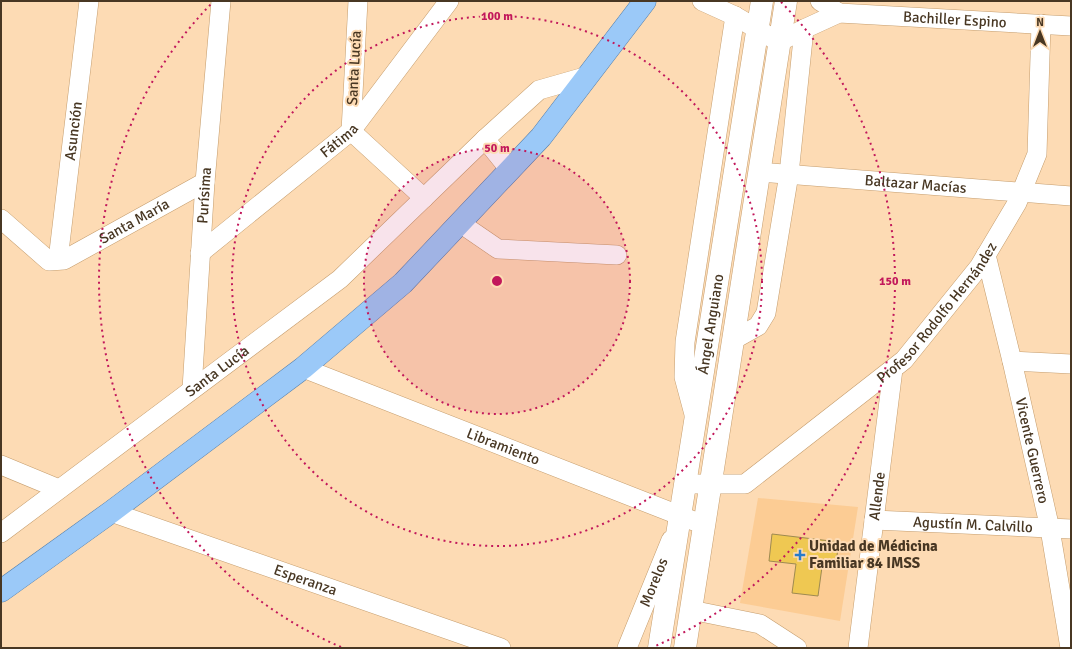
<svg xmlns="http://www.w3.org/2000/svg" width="1072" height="649" viewBox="0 0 1072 649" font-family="Signika,sans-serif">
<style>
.built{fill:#fccc94}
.building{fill:#efc852;stroke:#9e8a51}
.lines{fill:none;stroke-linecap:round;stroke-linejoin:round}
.street-casing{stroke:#c59d6d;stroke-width:20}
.secondary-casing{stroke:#c59d6d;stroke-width:23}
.primary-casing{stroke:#537eaa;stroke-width:23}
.street{stroke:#fff;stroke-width:19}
.secondary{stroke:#fff;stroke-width:22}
.primary{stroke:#9bc9f8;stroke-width:22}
.ring{fill:none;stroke:#c2185b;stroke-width:2;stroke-dasharray:2 4}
.poi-dot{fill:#277bc9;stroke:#fddbb4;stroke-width:1.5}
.labels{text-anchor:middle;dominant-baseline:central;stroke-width:4;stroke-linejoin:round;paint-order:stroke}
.street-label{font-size:15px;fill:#483723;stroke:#fddbb4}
.poi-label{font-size:15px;font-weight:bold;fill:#483723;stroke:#fddbb4;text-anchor:start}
.centre{fill:#c2185b;stroke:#fddbb4;stroke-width:2}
.ring-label{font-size:12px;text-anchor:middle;font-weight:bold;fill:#c2185b;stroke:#fddbb4;stroke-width:4;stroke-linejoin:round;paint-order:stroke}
</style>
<rect width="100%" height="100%" fill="#fddbb4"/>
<path class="built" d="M 758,498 L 858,507 L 840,621 L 740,603 Z"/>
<path class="building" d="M 772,534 L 839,542 L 835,569 L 822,567 L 818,596 L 792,593 L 796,564 L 769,561 Z"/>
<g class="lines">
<g class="street-casing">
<g id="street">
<path d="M 358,1 L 351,131 L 424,198"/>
<path id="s1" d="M 702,1 L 735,16 L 779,42 L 804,29 L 839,13 L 1071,26"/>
<path d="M 820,1 L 839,13"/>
<path d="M 485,139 L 510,170"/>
<path id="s2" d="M 759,172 L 1071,196"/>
<path id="s3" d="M 1,219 L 49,261 L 64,260 L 205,182"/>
<path d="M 460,223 L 498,249 L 617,255"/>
<path id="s4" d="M 200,253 L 351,131 L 449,1"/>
<path id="s5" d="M 986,255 L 1012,361 L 1050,529 L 1070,648"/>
<path id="s6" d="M 58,260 L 89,1"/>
<path d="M 733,340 L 758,326 L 766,313 L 789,174 L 804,29"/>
<path d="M 1012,361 L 1071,364"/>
<path id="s7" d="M 303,368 L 704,525"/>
<path id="s8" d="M 192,389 L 205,182 L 221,1"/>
<path d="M 695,418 L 684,377 L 685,342 L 735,16"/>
<path d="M 1,465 L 59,489"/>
<path id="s9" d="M 686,484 L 745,484 L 904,360 L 979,267 L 1017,203 L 1037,154 L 1041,24"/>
<path id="s10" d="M 111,512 L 501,648"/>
<path id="s11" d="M 874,520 L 1071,529"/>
<path id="s12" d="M 1,533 L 340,279 L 485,139 L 539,90 L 588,76"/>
<path d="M 691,610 L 760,624 L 797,648"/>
<path id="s13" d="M 627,648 L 671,540"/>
<path id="s14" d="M 858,648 L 893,369"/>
</g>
</g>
<g class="secondary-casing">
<g id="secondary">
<path id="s15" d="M 659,648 L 762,1"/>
<path d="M 685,648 L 786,1"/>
</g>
</g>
<g class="primary-casing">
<path id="primary" d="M 1,591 L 111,512 L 303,368 L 403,283 L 541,137 L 645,1"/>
</g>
<use href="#street" class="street"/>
<use href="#secondary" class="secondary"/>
<use href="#primary" class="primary"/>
</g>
<circle cx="497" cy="281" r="133" fill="#c2185b" fill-opacity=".12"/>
<g class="ring">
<circle cx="497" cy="281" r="133"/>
<circle cx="497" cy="281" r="265"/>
<path d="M341 647A398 398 0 0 1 213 2M781 2A398 398 0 0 1 653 647"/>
</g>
<path class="poi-dot" d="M798 549h4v4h4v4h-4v4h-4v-4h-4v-4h4z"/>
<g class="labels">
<g class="street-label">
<text stroke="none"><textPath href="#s1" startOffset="270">Bachiller Espino</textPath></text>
<text transform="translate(354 68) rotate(-87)">Santa Lucía</text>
<text stroke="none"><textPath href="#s6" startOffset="130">Asunción</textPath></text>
<text stroke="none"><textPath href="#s4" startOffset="179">Fátima</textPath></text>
<text stroke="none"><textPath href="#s2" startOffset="157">Baltazar Macías</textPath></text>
<text stroke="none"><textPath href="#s8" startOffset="194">Purísima</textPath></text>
<text stroke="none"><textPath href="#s3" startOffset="159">Santa María</textPath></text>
<text stroke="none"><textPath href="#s9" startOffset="318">Profesor Rodolfo Hernández</textPath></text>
<text stroke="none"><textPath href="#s15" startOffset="328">Ángel Anguiano</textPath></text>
<text stroke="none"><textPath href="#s12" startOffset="270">Santa Lucía</textPath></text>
<text stroke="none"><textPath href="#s7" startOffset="215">Libramiento</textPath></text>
<text stroke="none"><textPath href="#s5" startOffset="201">Vicente Guerrero</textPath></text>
<text stroke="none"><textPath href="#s14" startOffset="153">Allende</textPath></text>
<text stroke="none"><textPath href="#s11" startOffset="99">Agustín M. Calvillo</textPath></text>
<text stroke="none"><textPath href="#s10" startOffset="206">Esperanza</textPath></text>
<text stroke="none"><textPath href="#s13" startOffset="71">Morelos</textPath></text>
</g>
<g class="poi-label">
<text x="809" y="546">Unidad de Médicina<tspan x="809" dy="17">Familiar 84 IMSS</tspan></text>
</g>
</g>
<circle cx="497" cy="281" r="6" class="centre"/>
<g class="ring-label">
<text x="497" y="20">100 m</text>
<text x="497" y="152">50 m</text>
<text x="895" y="285">150 m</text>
</g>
<rect width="1072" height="649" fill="none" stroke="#483723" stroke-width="4"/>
<g transform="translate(1040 32)" stroke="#fddbb4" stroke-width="3" paint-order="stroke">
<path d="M0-3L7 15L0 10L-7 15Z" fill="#483723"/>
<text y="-6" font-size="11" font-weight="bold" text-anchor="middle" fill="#483723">N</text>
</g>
</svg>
